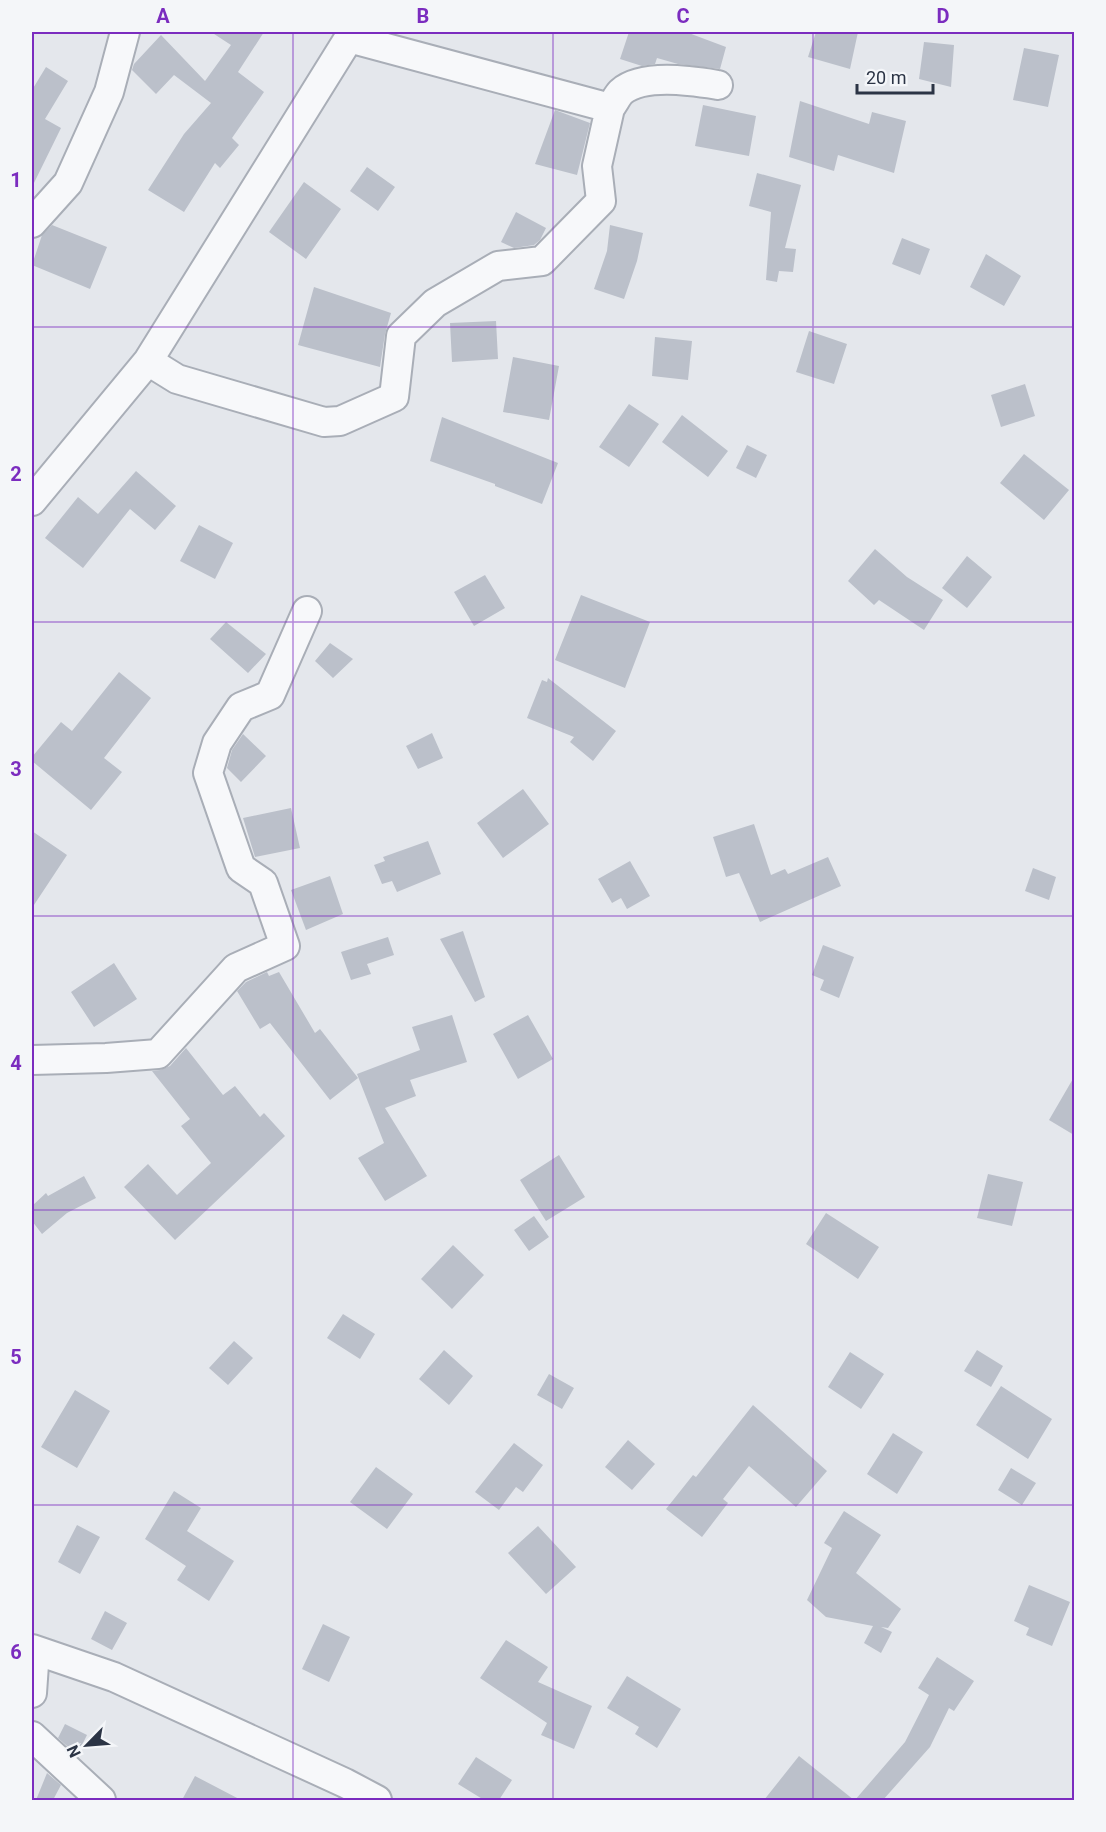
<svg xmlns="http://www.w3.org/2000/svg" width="1106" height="1832" viewBox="0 0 1106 1832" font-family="Roboto,sans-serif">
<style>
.building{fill:#bbc0ca}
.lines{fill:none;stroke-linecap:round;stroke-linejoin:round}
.minor-casing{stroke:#a9aeb7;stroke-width:32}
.minor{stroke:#f7f8fa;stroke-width:28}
.grid{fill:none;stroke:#7b2cbf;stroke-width:1.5;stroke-opacity:0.55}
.neatline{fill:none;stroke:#7b2cbf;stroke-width:2}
.grid-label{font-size:20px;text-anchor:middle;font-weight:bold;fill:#7b2cbf}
</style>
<rect width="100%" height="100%" fill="#e4e7ec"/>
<path class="building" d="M 211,32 L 264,32 L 238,72 L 264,92 L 232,138 L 239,145 L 220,168 L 215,163 L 184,212 L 148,190 L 184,134 L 211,103 L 174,75 L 156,94 L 132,70 L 134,64 L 161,35 L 205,81 L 231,45 Z
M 629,32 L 686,32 L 726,47 L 720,69 L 678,64 L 657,58 L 655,64 L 642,66 L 620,59 Z
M 816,32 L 858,32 L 850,69 L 808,57 Z
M 924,42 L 954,45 L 951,87 L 919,79 Z
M 1024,48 L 1059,55 L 1048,107 L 1013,100 Z
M 46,67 L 68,81 L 45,119 L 61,128 L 32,187 L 32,90 Z
M 800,101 L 869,124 L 872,112 L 906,121 L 894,173 L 838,155 L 834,171 L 789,157 Z
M 703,105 L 756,116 L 749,156 L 695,146 Z
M 555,110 L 590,123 L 577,175 L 535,164 Z
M 367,167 L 395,187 L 378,211 L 350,191 Z
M 757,173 L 801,185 L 785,248 L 796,249 L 793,272 L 779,271 L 777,282 L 766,280 L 771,212 L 749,206 Z
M 304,182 L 341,209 L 306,259 L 269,232 Z
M 516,212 L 546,228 L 540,240 L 534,245 L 514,248 L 501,242 Z
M 52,225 L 107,247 L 90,289 L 32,265 L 42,235 Z
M 610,225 L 643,233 L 637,261 L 624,299 L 594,289 L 607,251 Z
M 902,238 L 930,249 L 920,275 L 892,264 Z
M 986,254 L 1021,276 L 1004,306 L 970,287 Z
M 314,287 L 391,313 L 385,334 L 380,367 L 298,345 Z
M 496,321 L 498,359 L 452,362 L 450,323 Z
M 809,331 L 847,344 L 834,384 L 796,372 Z
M 655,337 L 692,341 L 688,380 L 652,376 Z
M 513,357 L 559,366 L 549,420 L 503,412 Z
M 1025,384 L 1035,416 L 1001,427 L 991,395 Z
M 629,404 L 659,424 L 629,467 L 599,447 Z
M 682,415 L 728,451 L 708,477 L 662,442 Z
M 442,417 L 558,463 L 542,504 L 495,486 L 495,484 L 430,461 Z
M 747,445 L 767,455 L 756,478 L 736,468 Z
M 1024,454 L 1069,490 L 1044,520 L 1000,483 Z
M 136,471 L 176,506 L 155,530 L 130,509 L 83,568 L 45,538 L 78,497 L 98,514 Z
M 199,525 L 233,543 L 215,579 L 180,561 Z
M 875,549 L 907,577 L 943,600 L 924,630 L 879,600 L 874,605 L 848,581 Z
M 967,556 L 992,577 L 967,608 L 942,588 Z
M 485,575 L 505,608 L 474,626 L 454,592 Z
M 581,595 L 650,622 L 625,688 L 555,660 Z
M 226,622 L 266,654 L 248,673 L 210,639 Z
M 330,643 L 353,659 L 333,678 L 315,661 Z
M 119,672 L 151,698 L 104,758 L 122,772 L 91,810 L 32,761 L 32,757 L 61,722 L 72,731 Z
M 548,678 L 616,731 L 593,761 L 570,742 L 574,737 L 527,718 L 542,680 L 547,682 Z
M 432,733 L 443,758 L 418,769 L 406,746 Z
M 243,734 L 266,756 L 241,782 L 227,768 L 232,750 Z
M 523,789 L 549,824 L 503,858 L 477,823 Z
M 291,808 L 300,848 L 255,857 L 243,818 Z
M 754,824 L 771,875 L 785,869 L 788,874 L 828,857 L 841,886 L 760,922 L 739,873 L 726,877 L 713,837 Z
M 32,831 L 67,855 L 32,908 Z
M 428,841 L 441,874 L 397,892 L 392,881 L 382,884 L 374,865 L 385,861 L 383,857 Z
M 630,861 L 650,896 L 627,909 L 621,898 L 612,903 L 598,879 Z
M 1033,868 L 1056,877 L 1049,900 L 1025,891 Z
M 330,876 L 343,914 L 306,930 L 291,890 Z
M 463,931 L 485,997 L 475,1002 L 440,939 Z
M 388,937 L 394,955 L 367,964 L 371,974 L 351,980 L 341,952 Z
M 823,945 L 854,957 L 839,998 L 820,990 L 824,980 L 812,975 Z
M 114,963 L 137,999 L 94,1027 L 71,992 Z
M 267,972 L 269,976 L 279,972 L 315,1033 L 320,1029 L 358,1078 L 330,1100 L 270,1023 L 260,1029 L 237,991 L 246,982 Z
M 452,1015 L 467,1062 L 410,1080 L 416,1096 L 385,1108 L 427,1176 L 385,1201 L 358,1158 L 384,1143 L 357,1074 L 420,1050 L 412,1027 Z
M 528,1015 L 553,1059 L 518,1079 L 493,1034 Z
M 186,1048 L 223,1095 L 235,1086 L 260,1117 L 264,1113 L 285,1136 L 175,1240 L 124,1187 L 148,1164 L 177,1195 L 211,1163 L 181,1126 L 190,1119 L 152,1071 L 160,1070 L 170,1066 Z
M 1074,1077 L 1074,1135 L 1049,1120 Z
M 559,1155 L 585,1197 L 546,1221 L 520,1180 Z
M 988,1174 L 1023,1182 L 1012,1226 L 977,1218 Z
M 84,1176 L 96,1198 L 67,1213 L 42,1234 L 32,1221 L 32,1206 L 46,1193 L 48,1196 Z
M 826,1213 L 879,1247 L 858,1279 L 806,1244 Z
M 534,1216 L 549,1237 L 529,1251 L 514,1230 Z
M 453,1245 L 484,1275 L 452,1309 L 421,1279 Z
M 343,1314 L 375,1334 L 360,1359 L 327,1338 Z
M 234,1341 L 253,1358 L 228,1385 L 209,1368 Z
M 444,1350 L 473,1376 L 449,1405 L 419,1379 Z
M 977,1350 L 1003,1366 L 991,1387 L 964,1371 Z
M 850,1352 L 884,1374 L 861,1409 L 828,1387 Z
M 549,1374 L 574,1388 L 562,1409 L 537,1395 Z
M 1001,1386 L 1052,1419 L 1028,1459 L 976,1425 Z
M 75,1390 L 110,1411 L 77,1468 L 41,1447 Z
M 753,1405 L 827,1471 L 796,1507 L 749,1466 L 723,1499 L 728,1503 L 702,1537 L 666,1509 L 693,1475 L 696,1477 Z
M 893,1433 L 923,1452 L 897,1494 L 867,1474 Z
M 628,1440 L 655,1464 L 632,1490 L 605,1467 Z
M 514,1443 L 543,1465 L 523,1492 L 516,1487 L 499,1510 L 475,1492 Z
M 376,1467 L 413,1494 L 387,1529 L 350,1502 Z
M 1011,1468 L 1036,1483 L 1022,1505 L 998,1490 Z
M 174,1491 L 201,1508 L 187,1531 L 234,1561 L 209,1601 L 177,1580 L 186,1566 L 145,1539 Z
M 844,1511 L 881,1535 L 856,1573 L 901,1609 L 888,1628 L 881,1627 L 892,1632 L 881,1653 L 864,1643 L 873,1626 L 826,1617 L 807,1600 L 832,1548 L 824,1543 Z
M 77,1525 L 100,1537 L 80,1574 L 58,1562 Z
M 538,1526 L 576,1567 L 546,1594 L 508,1553 Z
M 1029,1585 L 1070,1602 L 1052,1646 L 1026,1635 L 1029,1628 L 1014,1621 Z
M 105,1611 L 127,1623 L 112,1650 L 91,1639 Z
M 323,1624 L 350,1637 L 329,1682 L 302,1669 Z
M 506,1640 L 548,1667 L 538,1682 L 592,1706 L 574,1749 L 541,1735 L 547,1723 L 480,1678 Z
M 937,1657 L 974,1681 L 954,1711 L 949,1708 L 930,1747 L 883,1800 L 855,1800 L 905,1742 L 929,1695 L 918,1688 Z
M 627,1676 L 681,1709 L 657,1748 L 635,1734 L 639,1727 L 607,1708 Z
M 65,1724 L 87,1735 L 77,1755 L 58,1738 Z
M 799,1756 L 854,1800 L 764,1800 Z
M 476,1757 L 512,1780 L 499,1800 L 484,1800 L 458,1784 Z
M 47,1773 L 61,1785 L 53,1800 L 36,1800 Z
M 195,1776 L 241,1800 L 182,1800 Z"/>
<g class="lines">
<g class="minor-casing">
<path id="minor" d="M 349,38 L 610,108 C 614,103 617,96 621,92 C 643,73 692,81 718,85
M 32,223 L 68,183 L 109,92 L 125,32
M 148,361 L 177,379 L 324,422 L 340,421 L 394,397 L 401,336 L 435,303 L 498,266 L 542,261 L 601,201 L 597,166 L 610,108
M 32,501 L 148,361 L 349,38 L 349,32
M 32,1060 L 106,1058 L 158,1054 L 236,968 L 285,946 L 263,883 L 241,868 L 208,773 L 217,743 L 241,707 L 270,695 L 307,611
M 32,1649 L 114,1677 L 345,1783 L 377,1800
M 32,1693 L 35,1650
M 32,1736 L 101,1800"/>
</g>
<use href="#minor" class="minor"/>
</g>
<path class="grid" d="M 293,32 L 293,1800M 553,32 L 553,1800M 813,32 L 813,1800M 32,327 L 1074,327M 32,622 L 1074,622M 32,916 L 1074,916M 32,1210 L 1074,1210M 32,1505 L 1074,1505"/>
<rect width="1106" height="1832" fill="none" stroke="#f4f6f9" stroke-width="66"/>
<g transform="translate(87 1745) rotate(245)" stroke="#f4f6f9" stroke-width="4.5" paint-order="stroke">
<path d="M0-4.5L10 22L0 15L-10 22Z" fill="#2b3445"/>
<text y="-9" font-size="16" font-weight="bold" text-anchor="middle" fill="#2b3445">N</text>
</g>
<path d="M857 84v9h76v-9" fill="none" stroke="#2b3445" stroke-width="3"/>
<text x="866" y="84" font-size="18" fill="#2b3445" stroke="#f4f6f9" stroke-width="4.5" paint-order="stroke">20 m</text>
<rect x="33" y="33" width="1040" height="1766" class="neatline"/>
<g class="grid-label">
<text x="163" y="23">A</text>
<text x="423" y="23">B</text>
<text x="683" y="23">C</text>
<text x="943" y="23">D</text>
<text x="16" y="187">1</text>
<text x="16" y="481">2</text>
<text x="16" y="776">3</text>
<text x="16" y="1070">4</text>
<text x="16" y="1364">5</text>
<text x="16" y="1659">6</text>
</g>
</svg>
